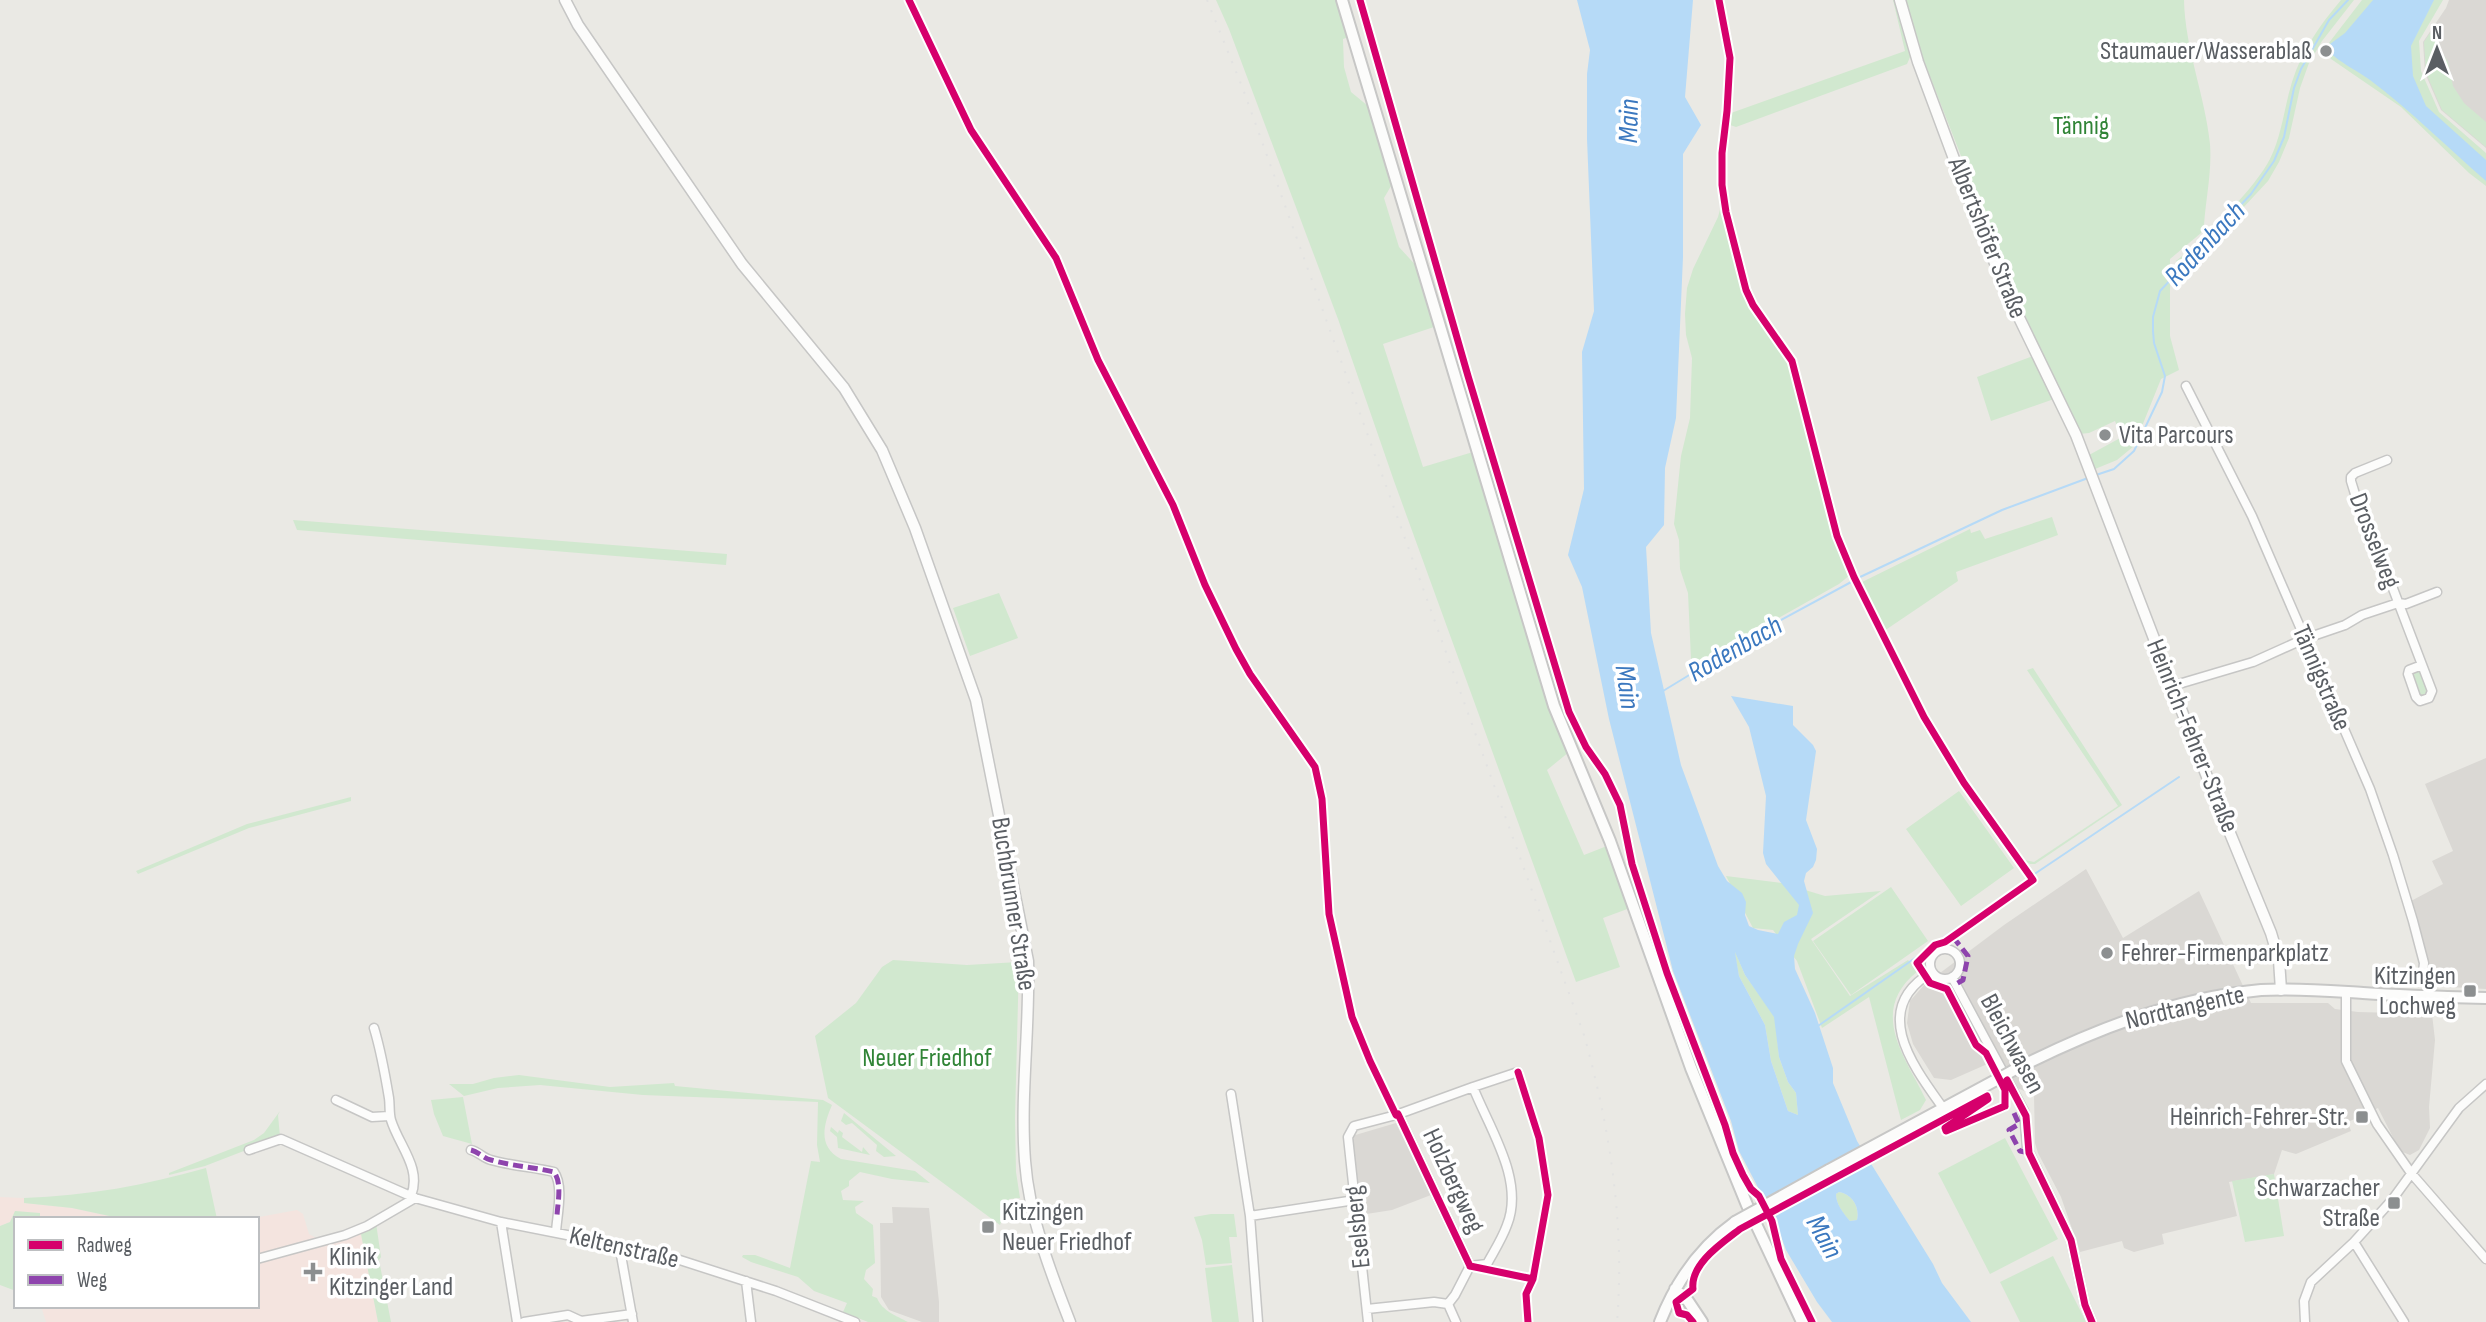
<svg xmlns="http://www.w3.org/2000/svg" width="2486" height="1322" viewBox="0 0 2486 1322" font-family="'Sofia Sans Condensed',sans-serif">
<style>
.industrial{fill:#dad8d4}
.medical{fill:#f4e4df}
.green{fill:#d1e8cf}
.water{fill:#b6daf7;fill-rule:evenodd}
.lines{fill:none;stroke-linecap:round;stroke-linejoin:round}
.stream{stroke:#b6daf7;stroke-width:2}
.minor-casing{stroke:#c6c6c5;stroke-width:11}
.tertiary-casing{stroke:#c6c6c5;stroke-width:13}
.secondary-casing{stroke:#c7c7c6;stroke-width:14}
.minor{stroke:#fcfcfb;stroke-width:8}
.tertiary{stroke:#fcfcfb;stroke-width:10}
.secondary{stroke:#fcfcfb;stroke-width:10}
.rail{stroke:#e2e2e1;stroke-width:2;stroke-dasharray:2 9;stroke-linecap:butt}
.secondary-bridge-casing{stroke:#c7c7c6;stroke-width:14;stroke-linecap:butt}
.secondary-bridge{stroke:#fcfcfb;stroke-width:10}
.quiet{stroke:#8e44ad;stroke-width:5;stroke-dasharray:10 5;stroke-linecap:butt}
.cycleway-casing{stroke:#fff;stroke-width:11}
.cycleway{stroke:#d6006c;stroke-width:7}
.poi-dot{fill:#8c8f90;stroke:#fff;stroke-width:2.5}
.labels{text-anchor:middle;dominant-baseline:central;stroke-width:7;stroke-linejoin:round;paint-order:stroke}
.poi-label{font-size:26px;fill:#5a5e63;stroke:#fff;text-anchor:end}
.park-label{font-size:26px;fill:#308436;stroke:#fff}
.street-label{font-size:26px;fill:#5a5e63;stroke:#fff}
.water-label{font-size:28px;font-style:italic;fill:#3b78bf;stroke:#fff}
</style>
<rect width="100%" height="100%" fill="#eae9e4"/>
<path class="industrial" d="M 2449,0 L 2486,0 L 2486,148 L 2441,110 L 2425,73 L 2423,42 L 2446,8 Z
M 2486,758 L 2486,989 L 2431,986 L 2429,965 L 2411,901 L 2443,884 L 2432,861 L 2453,851 L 2425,784 Z
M 2086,869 L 2123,938 L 2199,891 L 2251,1003 L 2328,1003 L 2335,1009 L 2358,1012 L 2432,1014 L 2435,1040 L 2429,1107 L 2430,1128 L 2419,1150 L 2410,1155 L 2400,1151 L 2378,1108 L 2348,1122 L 2351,1131 L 2296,1154 L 2282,1150 L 2274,1174 L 2229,1182 L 2237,1216 L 2162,1234 L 2164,1244 L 2134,1252 L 2124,1248 L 2122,1241 L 2080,1252 L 2061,1197 L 2038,1153 L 2035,1143 L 2034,1095 L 2017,1088 L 2001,1058 L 1951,1080 L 1934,1078 L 1913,1044 L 1907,1023 L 1910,1001 L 1924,985 L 2004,925 Z
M 1396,1123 L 1431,1195 L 1392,1210 L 1360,1215 L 1352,1136 Z
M 892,1207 L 929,1208 L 939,1302 L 939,1322 L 922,1322 L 889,1310 L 881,1297 L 880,1223 L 893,1223 Z"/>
<path class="medical" d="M 0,1197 L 24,1198 L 24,1203 L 72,1208 L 114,1217 L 142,1219 L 40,1219 L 40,1213 L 14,1216 L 10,1222 L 0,1226 Z
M 297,1210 L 303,1214 L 309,1234 L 316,1238 L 353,1230 L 361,1233 L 378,1322 L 46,1322 L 41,1306 L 257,1306 L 257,1219 L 248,1219 Z"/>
<path class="green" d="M 1216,0 L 1336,0 L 1349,37 L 1343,39 L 1344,67 L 1351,92 L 1368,106 L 1391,186 L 1384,198 L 1399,247 L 1420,270 L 1434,327 L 1383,344 L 1423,467 L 1473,452 L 1569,752 L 1547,770 L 1584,855 L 1607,846 L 1630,908 L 1603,918 L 1620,967 L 1576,982 L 1394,481 L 1338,319 L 1229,29 Z
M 1893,0 L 1897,0 L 1911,55 L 1907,64 L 1736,127 L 1730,125 L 1729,110 L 1731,113 L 1905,51 Z
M 1906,0 L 2184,0 C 2185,49 2205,95 2210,144 C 2212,171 2206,198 2204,225 L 2201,233 L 2170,259 L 2170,336 L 2179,370 L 2161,379 L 2134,446 L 2117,460 L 2095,469 L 2089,455 L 2122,437 L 2115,421 L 2089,433 L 2079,434 L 2013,289 L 1920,51 Z
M 2341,0 L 2354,0 L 2322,41 L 2309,63 L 2300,88 L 2289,138 L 2279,162 L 2268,181 L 2176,280 L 2176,261 C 2204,238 2254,190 2270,159 C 2282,135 2284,108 2292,82 C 2302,50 2320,25 2341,0 Z
M 2362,0 L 2443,0 L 2419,41 L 2421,71 L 2439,112 L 2486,153 L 2486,186 L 2469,173 L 2401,107 L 2331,59 L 2325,48 Z
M 2430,33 L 2448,62 L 2453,86 L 2464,103 L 2486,122 L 2486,147 L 2442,110 L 2426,73 L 2424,42 Z
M 1722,202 L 1745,294 L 1755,311 L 1785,350 L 1796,377 L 1832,523 L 1850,575 L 1839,584 L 1700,662 L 1691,659 L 1688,593 L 1680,569 L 1679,540 L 1674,524 L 1681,456 L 1690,418 L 1692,358 L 1686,335 L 1685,314 L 1687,288 L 1693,269 L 1718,217 Z
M 2033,356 L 2054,399 L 1991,421 L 1977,377 Z
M 2052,517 L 2058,535 L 1956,572 L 1958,581 L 1884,631 L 1921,704 L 1962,774 L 2025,860 L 2034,862 L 2118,806 L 2027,670 L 2033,668 L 2122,805 L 2035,864 L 2030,864 L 2023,860 L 1968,785 L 1927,719 L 1860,583 L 1970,529 L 1971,533 L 1980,530 L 1985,539 Z
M 293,520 L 727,554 L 726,565 L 297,530 Z
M 999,593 L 1018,638 L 970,656 L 953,608 Z
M 2416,670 C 2424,673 2430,688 2427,696 L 2420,697 L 2411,674 Z
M 1959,791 L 2014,868 L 1961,906 L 1906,829 Z
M 351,797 L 351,801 L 249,828 L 138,874 L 136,871 L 247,824 Z
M 1726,876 L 1782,883 L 1825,896 L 1881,891 L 1811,939 L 1850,996 L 1908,960 L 1918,971 C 1867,1011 1906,1058 1926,1100 L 1920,1110 L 1901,1120 L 1869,997 L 1822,1028 L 1797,961 L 1773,930 L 1753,928 Z
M 1891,887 L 1928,941 L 1851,995 L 1813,941 Z
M 1734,949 L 1745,975 L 1775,1017 L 1779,1057 L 1788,1082 L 1796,1093 L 1798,1115 L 1788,1111 L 1771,1061 L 1765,1025 L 1739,976 Z
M 893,960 L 967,965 L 1019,962 L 1015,1118 L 1016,1172 L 1020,1198 L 1009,1199 L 1000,1225 L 828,1098 L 815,1036 L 856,1003 L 882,967 Z
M 519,1075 L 610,1087 L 674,1083 L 675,1086 L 823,1100 L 832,1105 C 823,1126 818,1147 841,1159 L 915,1171 L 930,1183 L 892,1179 L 860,1172 L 849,1181 L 849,1186 L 841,1191 L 843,1200 L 864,1201 L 855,1207 L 856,1213 L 873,1225 L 875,1263 L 866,1270 L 864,1279 L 873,1289 L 872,1296 L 877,1298 C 882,1311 897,1316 908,1322 L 868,1322 L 843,1312 L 847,1303 L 814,1291 L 798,1277 L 751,1262 L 742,1257 L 743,1255 L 755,1255 L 790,1268 L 811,1161 L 820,1162 L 817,1145 L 818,1102 L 643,1095 L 540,1085 L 498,1088 L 464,1096 L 449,1084 L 473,1084 L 494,1078 Z
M 463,1097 L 472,1144 L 443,1136 L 434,1114 L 431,1100 Z
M 280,1111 L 278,1115 L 280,1137 L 205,1166 L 169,1175 L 169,1173 L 254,1140 L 264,1133 Z
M 844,1113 L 896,1156 L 884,1157 L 876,1151 L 877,1145 L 852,1123 L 846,1125 L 841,1121 Z
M 831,1127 L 838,1133 L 839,1130 L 843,1133 L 842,1137 L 862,1152 L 863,1147 L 870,1155 L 838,1148 L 837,1137 L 830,1131 Z
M 2005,1138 L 2058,1239 L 1990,1274 L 1938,1173 Z
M 206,1168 L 217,1219 L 114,1217 L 72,1208 L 24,1203 L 24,1198 C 87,1196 146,1185 206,1168 Z
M 2274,1174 L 2284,1236 L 2245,1242 L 2232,1181 Z
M 1839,1192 C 1852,1194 1860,1207 1857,1220 L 1850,1221 C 1843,1214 1836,1204 1836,1194 Z
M 15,1211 L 40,1213 L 40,1219 L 16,1219 L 16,1291 L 0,1285 L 0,1226 L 10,1222 Z
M 1211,1214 L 1234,1214 L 1237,1237 L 1229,1237 L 1232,1263 L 1206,1265 L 1202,1240 L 1194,1217 Z
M 376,1223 L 381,1257 L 379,1260 L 391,1322 L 378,1322 L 361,1234 L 357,1232 Z
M 2053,1256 L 2086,1322 L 2020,1322 L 2000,1282 Z
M 1232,1265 L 1239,1322 L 1212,1322 L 1205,1268 Z"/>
<path class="water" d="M 1577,0 L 1693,0 L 1685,97 L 1701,125 L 1683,154 L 1683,257 L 1676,418 L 1665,468 L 1664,525 L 1646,547 L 1651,633 L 1681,765 L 1718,866 L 1727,881 L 1742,893 L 1746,902 L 1745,915 L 1749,926 L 1758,930 L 1778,934 L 1784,922 L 1797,915 L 1799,905 L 1766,864 L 1763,853 L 1766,796 L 1749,727 L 1731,696 L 1793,706 L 1793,725 L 1813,745 L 1816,751 L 1806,820 L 1817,849 L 1816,860 L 1813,867 L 1806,873 L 1804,881 L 1813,913 L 1798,944 L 1794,956 L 1795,969 L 1815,1013 L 1833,1068 L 1833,1083 L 1857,1141 L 1933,1264 L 1942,1283 L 1971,1322 L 1832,1322 L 1817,1302 L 1786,1250 L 1775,1220 L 1739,1151 L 1731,1121 L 1673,971 L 1609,719 L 1582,587 L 1568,555 L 1584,489 L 1582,352 L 1594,311 L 1587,139 L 1587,74 L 1590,50 ZM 1735,952 L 1745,975 L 1774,1017 L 1779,1057 L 1788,1082 L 1796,1093 L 1798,1115 L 1788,1111 L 1771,1061 L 1765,1025 L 1739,976 ZM 1839,1192 C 1852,1194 1860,1207 1857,1220 L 1850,1221 C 1843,1213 1836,1204 1836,1194 Z
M 2373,0 L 2434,0 L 2411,46 L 2413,76 L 2426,106 L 2486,160 L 2486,181 C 2447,147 2411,111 2370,80 C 2358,71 2331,58 2326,47 L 2345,33 Z"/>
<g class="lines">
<path class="stream" d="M 2096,475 L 2114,469 L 2134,451 L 2162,392 L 2165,376 L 2154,343 L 2153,331 L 2153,317 L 2160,291 L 2251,194 L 2274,161 L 2284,137 L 2294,88 L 2301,69 L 2329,20 L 2348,0
M 1858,578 L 2002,510 L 2088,478
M 1663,691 L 1768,627 L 1853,581
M 2033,875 L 2179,777
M 1940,940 L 2029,878
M 1818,1026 L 1918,956"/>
<g class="minor-casing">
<path id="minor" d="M 2186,386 L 2252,516 L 2370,789 L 2393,855 L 2413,921 L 2424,963 L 2422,982
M 2387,460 L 2355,473 L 2351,477 L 2351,481 L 2363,520 L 2376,544 L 2432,691 L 2429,698 L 2420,701 L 2416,697 L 2408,674 L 2409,670 L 2422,665
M 2172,686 L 2253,662 L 2304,639 L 2345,625 L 2362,615 L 2398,603 L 2406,604 L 2437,592
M1930 964a15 15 0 1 1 30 0a15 15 0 1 1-30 0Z
M 1932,972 C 1869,1009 1913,1066 1943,1108
M 1952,977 L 2024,1111 L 2027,1148 L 2071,1240 L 2085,1305 L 2092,1322
M 2346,992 L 2346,1061 L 2377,1124 L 2411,1173 L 2486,1259
M 374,1028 C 381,1051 385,1074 389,1098 C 390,1105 389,1113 391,1120 C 399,1146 422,1168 411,1196
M 1473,1087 L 1518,1072
M 1231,1094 L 1250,1216 L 1258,1322
M 336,1100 L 372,1117 L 389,1116
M 1398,1114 L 1470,1266
M 249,1150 L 281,1139 L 415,1198 L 501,1222 L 658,1253 L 776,1291 L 855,1322
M 471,1150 C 479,1152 483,1158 491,1160 C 512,1166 533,1167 554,1172 C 564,1186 557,1215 556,1232
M 1250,1216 L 1355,1200
M 501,1222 L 517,1322
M 2354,1242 L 2404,1322
M 619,1244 L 633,1322
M 257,1259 L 345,1235 L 367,1226 L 415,1198
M 746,1281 L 751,1322
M 1367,1309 L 1434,1302 L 1448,1304
M 524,1322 L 568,1315 L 581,1321 L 632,1314
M 1368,1322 L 1348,1137 L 1354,1126 L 1396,1115 L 1473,1087 C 1489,1128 1525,1180 1507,1225 C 1502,1239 1494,1251 1487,1264 L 1470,1266
M 1456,1322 L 1448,1304 L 1455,1295 L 1470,1266
M 2305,1322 L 2304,1301 L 2311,1282 L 2354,1242 L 2392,1200 L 2459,1108 L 2486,1084"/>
</g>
<g class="tertiary-casing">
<path id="tertiary" d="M 565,0 L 578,25 L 742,264 L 844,388 L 882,450 L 915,528 L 976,700 L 1028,961 C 1030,1028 1020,1095 1025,1161 C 1029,1216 1050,1271 1070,1322
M 1900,0 L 1918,62 L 1973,210 L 2009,297 L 2076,435 L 2209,782 L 2271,933 L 2279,960 L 2281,990"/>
</g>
<g class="secondary-casing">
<path id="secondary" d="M 1342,0 L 1554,706 L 1610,841 L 1691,1068 L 1747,1205 L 1802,1322
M 2014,1070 C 2091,1031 2173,998 2261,990 C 2295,988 2330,991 2363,993 C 2404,996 2445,997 2486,998
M 1829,1170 L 1996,1080
M 1675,1289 L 1688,1301 L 1702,1322
M 1660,1322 C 1676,1281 1700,1247 1735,1222"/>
</g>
<use href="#minor" class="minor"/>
<use href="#tertiary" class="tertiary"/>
<use href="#secondary" class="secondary"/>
<path class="rail" d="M 1207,0 L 1243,89 L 1584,1035 C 1610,1128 1625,1225 1617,1322"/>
<g class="secondary-bridge-casing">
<path id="secondary-bridge" d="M 1996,1080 L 2014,1070
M 1735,1222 L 1829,1170"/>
</g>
<use href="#secondary-bridge" class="secondary-bridge"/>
<path class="quiet" d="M 1953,937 L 1968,956 L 1963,980 L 1956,984
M 2014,1113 L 2019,1124 L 2009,1130 L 2020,1151 L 2029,1153
M 471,1150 C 479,1152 483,1158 491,1160 C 512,1166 533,1167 554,1172 C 562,1183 558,1201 557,1215"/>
<g class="cycleway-casing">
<path id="cycleway" d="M 909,0 L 971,130 L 1056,258 L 1098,360 L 1173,505 L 1205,585 L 1236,649 L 1250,674 L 1315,767 L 1322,799 L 1329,914 L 1352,1017 L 1370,1061 L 1396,1115 L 1398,1114 L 1470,1266
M 1360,0 L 1468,376 L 1569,712 L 1586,747 L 1605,774 L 1620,805 L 1632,864 L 1667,973 L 1725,1125 L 1733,1153 L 1743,1175 L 1751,1189 L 1759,1196 L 1772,1221 L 1781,1259 L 1812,1322
M 1719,0 L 1730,58 L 1727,111 L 1722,153 L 1722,185 L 1726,212 L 1746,290 L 1753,305 L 1792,361 L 1837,536 L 1854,577 L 1924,717 L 1964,783 L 2033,880 L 1945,942 L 1935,945 L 1917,963 L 1930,983 L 1947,989 L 1976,1045 L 1986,1053 L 2005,1090 L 2005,1106
M 1518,1072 L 1539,1138 L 1548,1195 L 1533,1279
M 2007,1080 L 2026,1116 L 2029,1153 L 2071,1240 L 2085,1305 L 2092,1322
M 1470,1266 L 1533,1279 L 1526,1294 L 1528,1322
M 1693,1322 L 1687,1315 L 1679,1313 L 1676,1302 L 1693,1289 C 1690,1264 1722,1243 1740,1229 L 1987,1096 L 1988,1099 L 1945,1128 L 1946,1131 L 2005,1106"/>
</g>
<use href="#cycleway" class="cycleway"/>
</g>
<g class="poi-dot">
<circle cx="2326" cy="51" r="7"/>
<circle cx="2105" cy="435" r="7"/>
<circle cx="2107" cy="953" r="7"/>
<rect x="2463" y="984" width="14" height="14" rx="3.5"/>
<rect x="2355" y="1110" width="14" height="14" rx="3.5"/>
<rect x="2387" y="1196" width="14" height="14" rx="3.5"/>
<rect x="981" y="1220" width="14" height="14" rx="3.5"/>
<path d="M309.5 1261.5h7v7h7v7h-7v7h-7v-7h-7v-7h7z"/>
</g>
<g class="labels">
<g class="poi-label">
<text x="2312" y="51">Staumauer/Wasserablaß</text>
<text x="2119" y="435" text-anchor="start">Vita Parcours</text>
<text x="2121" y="953" text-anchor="start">Fehrer-Firmenparkplatz</text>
<text x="2456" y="976">Kitzingen<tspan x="2456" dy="30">Lochweg</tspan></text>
<text x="2348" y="1117">Heinrich-Fehrer-Str.</text>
<text x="2380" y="1188">Schwarzacher<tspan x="2380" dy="30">Straße</tspan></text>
<text x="1002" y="1212" text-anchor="start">Kitzingen<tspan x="1002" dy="30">Neuer Friedhof</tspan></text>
<text x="329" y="1257" text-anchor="start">Klinik<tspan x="329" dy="30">Kitzinger Land</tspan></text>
</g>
<g class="park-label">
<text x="2081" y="126">Tännig</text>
<text x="927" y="1058">Neuer Friedhof</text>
</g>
<g class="street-label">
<text transform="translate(1987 238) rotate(68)">Albertshöfer Straße</text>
<text transform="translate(2374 541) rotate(69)">Drosselweg</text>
<text transform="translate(2321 678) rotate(67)">Tännigstraße</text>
<text transform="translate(2192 736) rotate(68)">Heinrich-Fehrer-Straße</text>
<text transform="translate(1013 904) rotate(81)">Buchbrunner Straße</text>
<text transform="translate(2185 1008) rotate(-13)">Nordtangente</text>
<text transform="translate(2012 1044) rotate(62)">Bleichwasen</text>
<text transform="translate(1453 1181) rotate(65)">Holzbergweg</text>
<text transform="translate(1358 1227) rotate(-96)">Eselsberg</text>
<text transform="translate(624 1248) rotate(13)">Keltenstraße</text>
</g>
<g class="water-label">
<text transform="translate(1629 121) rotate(-89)">Main</text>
<text transform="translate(2205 244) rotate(-47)">Rodenbach</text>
<text transform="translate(1735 649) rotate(-30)">Rodenbach</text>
<text transform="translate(1627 687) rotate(82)">Main</text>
<text transform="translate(1824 1237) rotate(61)">Main</text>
</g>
</g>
<rect x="14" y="1217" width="245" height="91" fill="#ffffff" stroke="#bdbfc1" stroke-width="2"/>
<rect x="28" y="1240" width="35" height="10" fill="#d6006c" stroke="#bdbfc1" stroke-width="2"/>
<text x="77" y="1252" font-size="21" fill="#5a5e63">Radweg</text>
<rect x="28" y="1275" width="35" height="10" fill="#8e44ad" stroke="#bdbfc1" stroke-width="2"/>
<text x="77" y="1287" font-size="21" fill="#5a5e63">Weg</text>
<g transform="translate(2437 49)" stroke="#ffffff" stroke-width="5" paint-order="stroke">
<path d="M0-5L12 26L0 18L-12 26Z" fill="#5a5e63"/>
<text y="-10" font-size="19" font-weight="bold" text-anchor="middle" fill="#5a5e63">N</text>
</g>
</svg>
